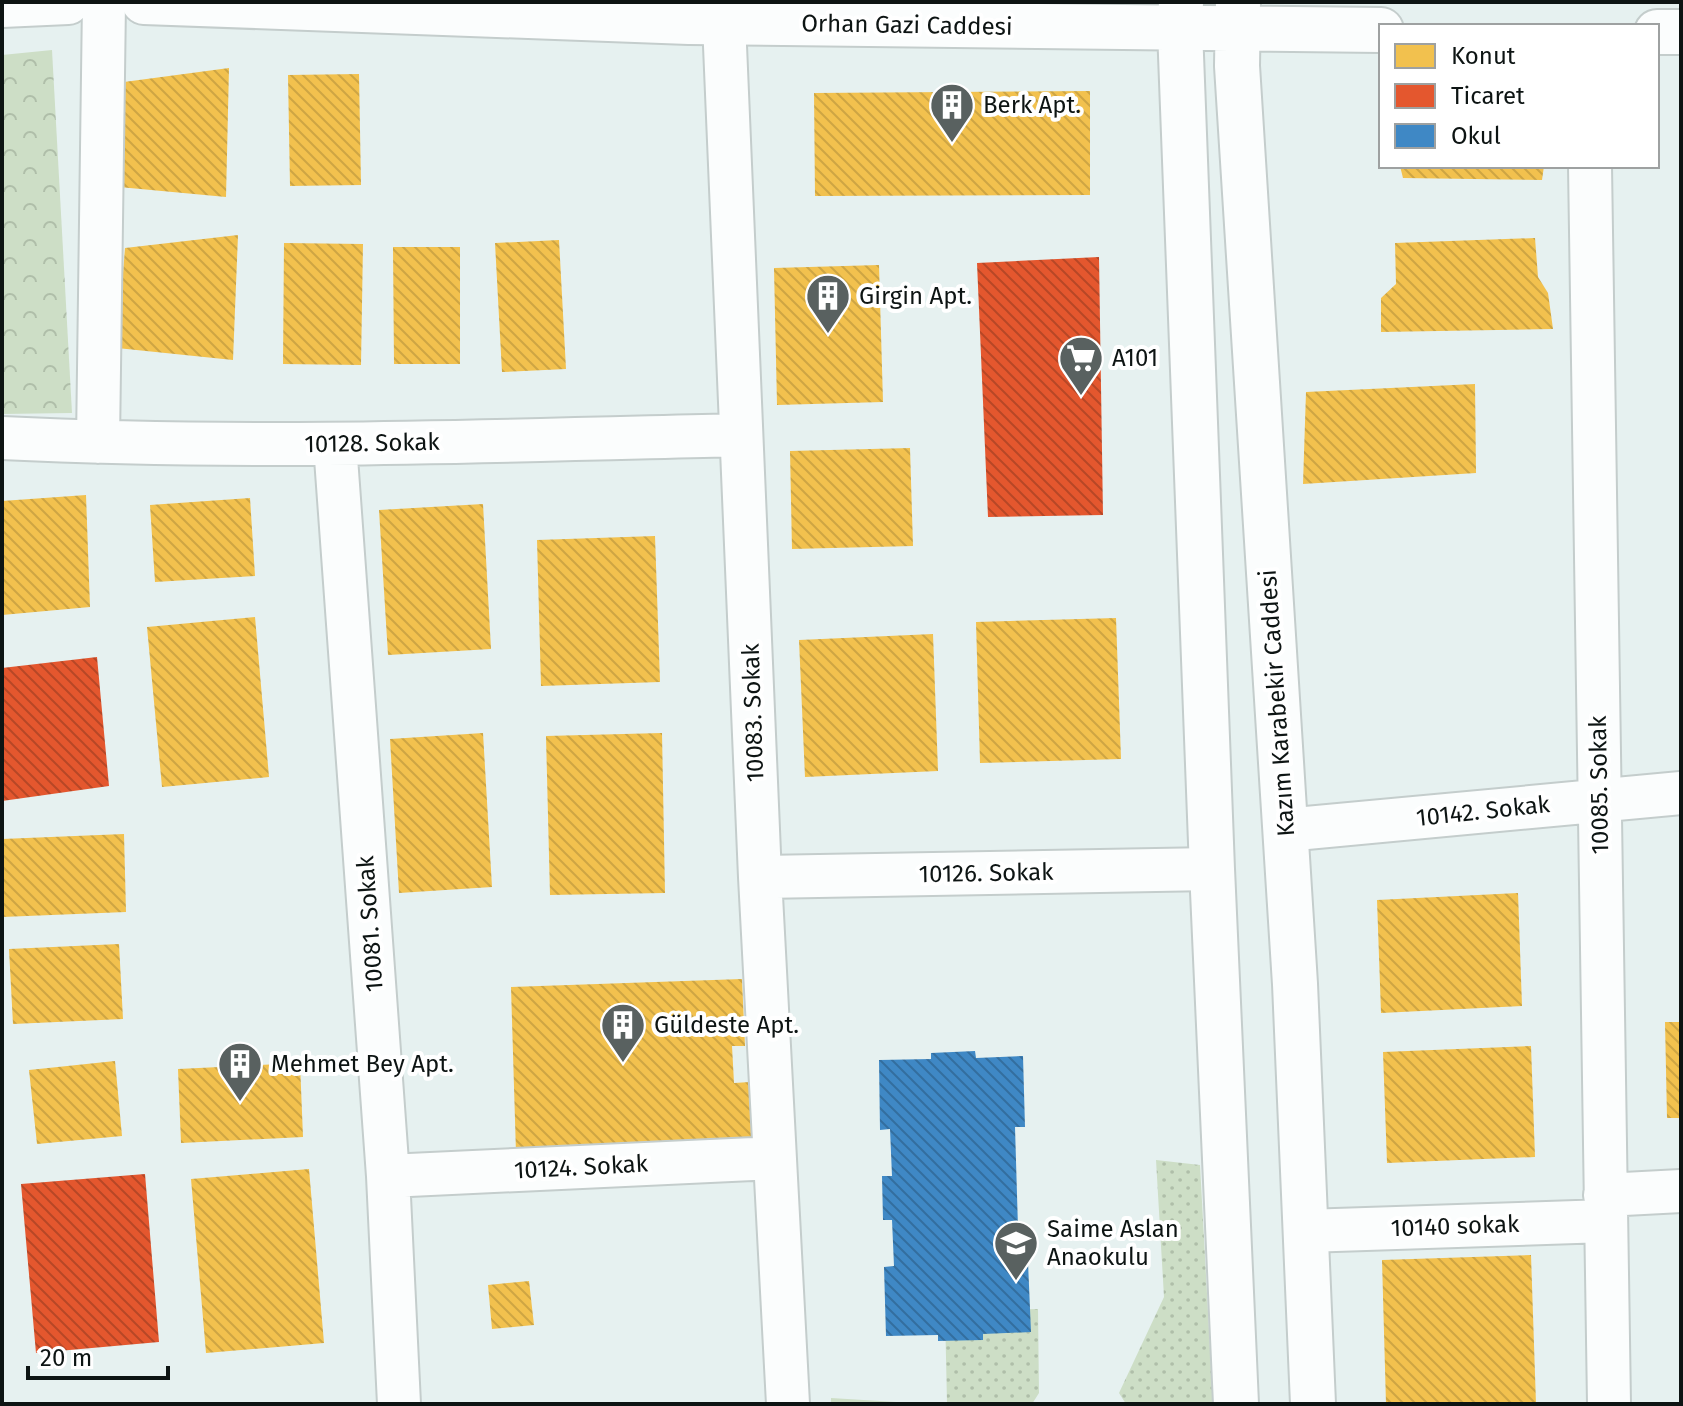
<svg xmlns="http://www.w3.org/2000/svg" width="1683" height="1406" viewBox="0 0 1683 1406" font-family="'Fira Sans',sans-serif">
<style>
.grass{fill:url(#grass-dots)}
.park{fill:url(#park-crowns)}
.homes{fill:url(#homes-back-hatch)}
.shops{fill:url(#shops-back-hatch)}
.schools{fill:url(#schools-back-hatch)}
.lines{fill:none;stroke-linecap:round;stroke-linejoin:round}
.minor-casing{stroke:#c4cdcc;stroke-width:46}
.tertiary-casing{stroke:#c4cdcc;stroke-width:48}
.minor{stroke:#fbfdfd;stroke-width:42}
.tertiary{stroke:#fbfdfd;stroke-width:44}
.labels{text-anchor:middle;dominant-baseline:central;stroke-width:8;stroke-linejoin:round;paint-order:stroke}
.street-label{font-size:24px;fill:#0d1413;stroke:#fff}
.poi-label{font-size:24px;fill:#0d1413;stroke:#fff;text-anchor:start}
</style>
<defs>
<pattern id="grass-dots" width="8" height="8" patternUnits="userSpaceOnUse" patternTransform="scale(2)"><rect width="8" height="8" fill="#cddec6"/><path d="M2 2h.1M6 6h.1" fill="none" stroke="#afbea9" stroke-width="1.8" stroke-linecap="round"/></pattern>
<pattern id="park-crowns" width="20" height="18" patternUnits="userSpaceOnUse" patternTransform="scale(2)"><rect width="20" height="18" fill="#cddec6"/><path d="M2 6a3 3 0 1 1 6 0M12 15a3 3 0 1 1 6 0" fill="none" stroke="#afbea9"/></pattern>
<pattern id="homes-back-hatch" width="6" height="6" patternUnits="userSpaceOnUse" patternTransform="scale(2)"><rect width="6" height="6" fill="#f2c14e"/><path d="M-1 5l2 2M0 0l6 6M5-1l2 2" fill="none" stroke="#cea543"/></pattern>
<pattern id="shops-back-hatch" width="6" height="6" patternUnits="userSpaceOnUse" patternTransform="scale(2)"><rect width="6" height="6" fill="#e4572e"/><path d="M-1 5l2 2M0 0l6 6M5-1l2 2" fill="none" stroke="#b74726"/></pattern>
<pattern id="schools-back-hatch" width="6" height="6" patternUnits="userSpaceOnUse" patternTransform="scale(2)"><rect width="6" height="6" fill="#3f88c5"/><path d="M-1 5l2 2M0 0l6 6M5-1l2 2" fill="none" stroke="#336e9f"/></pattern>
</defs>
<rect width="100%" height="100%" fill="#e6f1f0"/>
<path class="grass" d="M 1156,1160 L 1200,1165 L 1213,1404 L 1126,1404 L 1119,1393 L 1164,1297 Z
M 1038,1309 L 1039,1393 L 1032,1404 L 947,1404 L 945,1311 Z
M 831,1398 L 929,1404 L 831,1404 Z"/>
<path class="park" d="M 52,50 L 72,413 L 2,414 L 2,55 Z"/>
<path class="homes" d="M 229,68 L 226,197 L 119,187 L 124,82 Z
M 359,74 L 361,185 L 290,186 L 288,75 Z
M 1090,91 L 1090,195 L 815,196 L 814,93 Z
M 1400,166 L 1544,166 L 1542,180 L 1403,178 Z
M 238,235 L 233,360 L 117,348 L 125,248 Z
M 1535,238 L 1538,277 L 1548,293 L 1553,329 L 1381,332 L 1381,298 L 1396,284 L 1395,243 Z
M 559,240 L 566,369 L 502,372 L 495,243 Z
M 284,243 L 363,244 L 361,365 L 283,364 Z
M 393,247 L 460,247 L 460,364 L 394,364 Z
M 879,265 L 883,402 L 777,405 L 774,268 Z
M 1475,384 L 1476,473 L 1303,484 L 1306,392 Z
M 910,448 L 913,546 L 792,549 L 790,451 Z
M 86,495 L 90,607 L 2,615 L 2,501 Z
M 250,498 L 255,576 L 155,582 L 150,505 Z
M 483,504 L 491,649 L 388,655 L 379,510 Z
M 655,536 L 660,682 L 541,686 L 537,540 Z
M 255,617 L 269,777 L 162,787 L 147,627 Z
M 1116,618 L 1121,759 L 980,763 L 976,622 Z
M 933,634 L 938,771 L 805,777 L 799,640 Z
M 483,733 L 492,887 L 399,893 L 390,739 Z
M 662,733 L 665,893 L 550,895 L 546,736 Z
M 124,834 L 126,912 L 2,917 L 2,839 Z
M 1518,893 L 1522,1006 L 1381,1013 L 1377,900 Z
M 119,944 L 123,1019 L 13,1024 L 9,949 Z
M 742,979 L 745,1046 L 732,1046 L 734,1083 L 750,1082 L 752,1144 L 516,1153 L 511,987 Z
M 1665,1022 L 1681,1022 L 1681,1118 L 1667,1118 Z
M 1531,1046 L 1535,1157 L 1387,1163 L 1383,1052 Z
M 115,1061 L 122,1136 L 37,1144 L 29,1070 Z
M 300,1063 L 303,1137 L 181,1143 L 178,1069 Z
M 309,1169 L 324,1343 L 206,1353 L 191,1179 Z
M 1531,1255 L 1536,1404 L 1386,1404 L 1382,1260 Z
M 529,1281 L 534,1325 L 492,1329 L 488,1285 Z"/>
<path class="shops" d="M 1099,257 L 1103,515 L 988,517 L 977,263 Z
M 97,657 L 109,786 L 2,801 L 2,668 Z
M 145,1174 L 159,1342 L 36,1353 L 21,1184 Z"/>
<path class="schools" d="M 975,1051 L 976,1058 L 1023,1056 L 1025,1127 L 1015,1127 L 1019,1262 L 1028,1262 L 1031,1332 L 983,1334 L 983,1340 L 938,1341 L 938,1335 L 886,1336 L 884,1267 L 894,1266 L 892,1220 L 883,1220 L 882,1176 L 892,1176 L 890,1129 L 880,1130 L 879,1060 L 931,1059 L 931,1053 Z"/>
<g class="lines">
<g class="minor-casing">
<path id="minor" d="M 724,22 L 760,877 L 788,1404
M 1590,166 L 1609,1404
M 2,438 C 248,450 495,441 741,435
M 98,442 L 104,2
M 335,444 L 388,1176 L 399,1404
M 1285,830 L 1681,793
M 760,877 L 1212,869
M 388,1176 L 773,1158
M 1605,1195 L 1681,1191
M 1305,1231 L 1606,1221"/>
</g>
<g class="tertiary-casing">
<path id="tertiary" d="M 144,2 L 689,22 L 1381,30
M 1181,2 L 1180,29 L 1212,869 L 1236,1404
M 1238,2 L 1237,66 L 1295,984 L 1313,1404
M 2,5 L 68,2
M 1657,32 L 1681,32"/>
</g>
<use href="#minor" class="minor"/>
<use href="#tertiary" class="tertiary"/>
</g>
<defs>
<g id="building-pin" transform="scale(2.3)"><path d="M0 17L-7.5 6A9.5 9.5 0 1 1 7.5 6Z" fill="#596160" stroke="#fff"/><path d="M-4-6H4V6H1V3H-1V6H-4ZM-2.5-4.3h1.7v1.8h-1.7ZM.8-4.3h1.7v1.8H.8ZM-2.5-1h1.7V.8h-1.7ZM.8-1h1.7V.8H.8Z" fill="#fff"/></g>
<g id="supermarket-pin" transform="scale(2.3)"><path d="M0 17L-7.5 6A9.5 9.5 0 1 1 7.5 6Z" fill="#596160" stroke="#fff"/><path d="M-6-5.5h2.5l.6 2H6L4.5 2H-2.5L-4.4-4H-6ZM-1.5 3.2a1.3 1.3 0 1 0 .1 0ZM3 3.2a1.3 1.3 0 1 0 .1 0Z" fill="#fff"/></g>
<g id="school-pin" transform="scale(2.3)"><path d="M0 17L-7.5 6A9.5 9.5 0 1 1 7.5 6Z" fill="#596160" stroke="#fff"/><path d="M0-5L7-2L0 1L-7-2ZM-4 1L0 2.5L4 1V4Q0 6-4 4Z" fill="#fff"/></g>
</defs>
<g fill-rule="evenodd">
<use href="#building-pin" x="952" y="105"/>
<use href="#building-pin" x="828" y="296"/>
<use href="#supermarket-pin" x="1081" y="358"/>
<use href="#building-pin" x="623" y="1025"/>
<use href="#building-pin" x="240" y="1064"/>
<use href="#school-pin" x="1016" y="1243"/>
</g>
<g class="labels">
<g class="street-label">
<text transform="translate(907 25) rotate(1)">Orhan Gazi Caddesi</text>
<text transform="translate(372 443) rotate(-1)">10128. Sokak</text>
<text transform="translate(1277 703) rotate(-94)">Kazım Karabekir Caddesi</text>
<text transform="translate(753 713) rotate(-92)">10083. Sokak</text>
<text transform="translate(1599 785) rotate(-91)">10085. Sokak</text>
<text transform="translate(1483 811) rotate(-6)">10142. Sokak</text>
<text transform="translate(986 873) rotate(-1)">10126. Sokak</text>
<text transform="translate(370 924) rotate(-94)">10081. Sokak</text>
<text transform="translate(581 1167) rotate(-3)">10124. Sokak</text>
<text transform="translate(1455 1226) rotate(-2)">10140 sokak</text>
</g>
<g class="poi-label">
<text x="983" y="105">Berk Apt.</text>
<text x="859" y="296">Girgin Apt.</text>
<text x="1112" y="358">A101</text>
<text x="654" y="1025">Güldeste Apt.</text>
<text x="271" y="1064">Mehmet Bey Apt.</text>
<text x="1047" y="1229">Saime Aslan<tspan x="1047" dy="28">Anaokulu</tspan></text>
</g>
</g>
<rect width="1683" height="1406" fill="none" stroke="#0d1413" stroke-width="8"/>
<rect x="1379" y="24" width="280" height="144" fill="#ffffff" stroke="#9ea1a1" stroke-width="2"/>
<rect x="1395" y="44" width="40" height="24" fill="#f2c14e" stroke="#9ea1a1" stroke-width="2"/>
<text x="1451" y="64" font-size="24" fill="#0d1413">Konut</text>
<rect x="1395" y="84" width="40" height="24" fill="#e4572e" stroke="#9ea1a1" stroke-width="2"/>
<text x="1451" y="104" font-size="24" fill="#0d1413">Ticaret</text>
<rect x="1395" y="124" width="40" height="24" fill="#3f88c5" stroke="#9ea1a1" stroke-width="2"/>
<text x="1451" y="144" font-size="24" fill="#0d1413">Okul</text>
<path d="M28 1366v12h140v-12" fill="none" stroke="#0d1413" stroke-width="4"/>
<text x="40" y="1366" font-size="24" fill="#0d1413" stroke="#ffffff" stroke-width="6" paint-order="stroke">20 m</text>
</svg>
